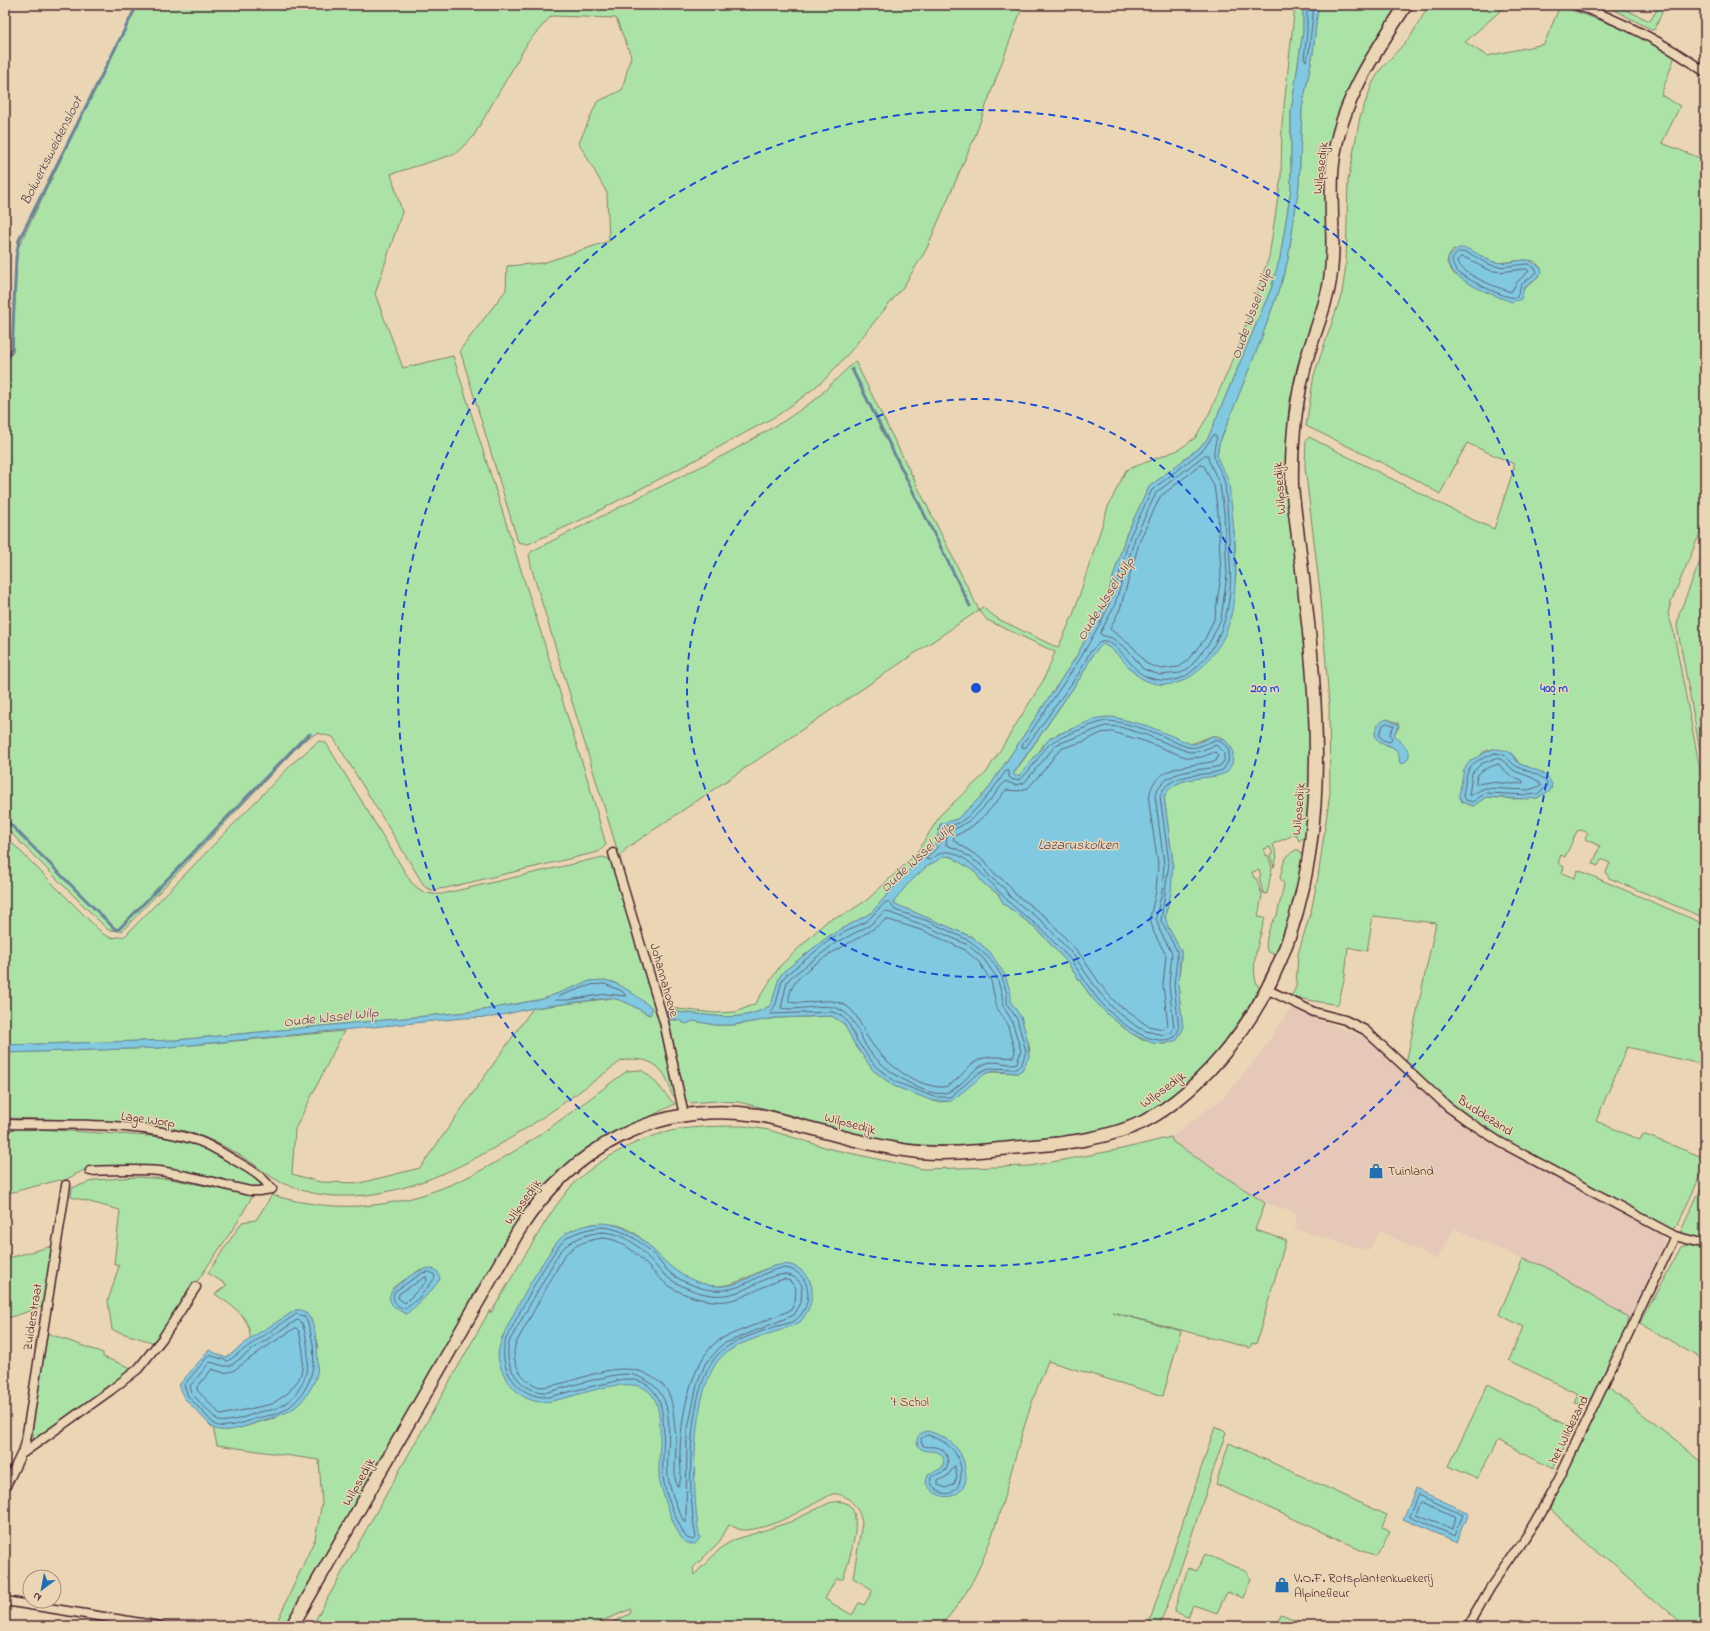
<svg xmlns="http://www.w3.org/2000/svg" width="1710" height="1631" viewBox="0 0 1710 1631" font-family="'Indie Flower',sans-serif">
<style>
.built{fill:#e6c8b9}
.green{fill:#abe3a7;stroke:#7a8169;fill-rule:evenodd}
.water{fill:#80c9e1;stroke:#6a8598}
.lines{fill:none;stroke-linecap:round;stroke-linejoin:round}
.shore{stroke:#606374;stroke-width:1}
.stream{stroke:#6a8598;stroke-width:3}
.minor-casing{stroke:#4a1f2b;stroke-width:11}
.secondary-casing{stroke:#4a1f2b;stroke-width:15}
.minor{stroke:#ead6b4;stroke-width:8}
.secondary{stroke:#ead6b4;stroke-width:12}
.ring{fill:none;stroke:#1d4ed8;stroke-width:2;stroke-dasharray:7 5}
.labels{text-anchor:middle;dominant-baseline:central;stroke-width:3;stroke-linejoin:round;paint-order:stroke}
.street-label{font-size:13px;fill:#4a1f2b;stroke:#ead6b4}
.poi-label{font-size:13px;fill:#4a1f2b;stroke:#ead6b4;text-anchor:start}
.park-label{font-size:13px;fill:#593c3e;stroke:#ead6b4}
.water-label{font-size:14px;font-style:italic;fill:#55414f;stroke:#ead6b4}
.centre{fill:#1d4ed8;stroke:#ead6b4;stroke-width:2}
.ring-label{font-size:12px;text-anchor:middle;font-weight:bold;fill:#1d4ed8;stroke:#ead6b4;stroke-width:3;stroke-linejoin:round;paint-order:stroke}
</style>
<rect width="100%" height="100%" fill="#ead6b4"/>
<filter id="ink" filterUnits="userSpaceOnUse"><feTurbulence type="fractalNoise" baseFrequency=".025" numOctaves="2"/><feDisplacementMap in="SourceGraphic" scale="8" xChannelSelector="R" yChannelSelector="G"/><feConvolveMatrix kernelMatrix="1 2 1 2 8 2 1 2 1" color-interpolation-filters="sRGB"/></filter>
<g filter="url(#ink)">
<path class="built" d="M 1290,1008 L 1373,1041 L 1663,1235 L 1665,1240 L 1664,1249 L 1626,1330 L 1544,1266 L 1515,1256 L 1454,1228 L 1437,1260 L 1380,1231 L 1368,1251 L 1295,1229 L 1297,1213 L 1265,1203 L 1173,1142 L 1171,1137 L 1224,1097 L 1260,1054 Z"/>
<path class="green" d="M 136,5 L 1023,5 L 975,136 L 926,250 L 903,287 L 848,354 L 825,379 L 803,397 L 778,415 L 686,465 L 581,520 L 528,544 L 518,542 L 460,350 L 506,290 L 507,266 L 543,263 L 609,241 L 607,193 L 579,143 L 597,102 L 622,90 L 631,56 L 616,18 L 551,16 L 528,42 L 473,137 L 455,154 L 391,174 L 402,212 L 375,294 L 403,368 L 453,356 L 589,784 L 606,845 L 598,852 L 446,888 L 431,890 L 425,887 L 333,737 L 317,733 L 303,741 L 122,931 L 108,930 L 5,827 L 5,362 L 13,353 L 17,250 Z
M 1295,5 L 1303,5 L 1303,31 L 1291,111 L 1291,189 L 1280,258 L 1271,289 L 1208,438 L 1200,447 L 1149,487 L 1126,535 L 1105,604 L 1076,657 L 986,792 L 957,819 L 940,824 L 937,841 L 934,846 L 924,854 L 871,913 L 829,936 L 783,972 L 771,1005 C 737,1027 703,1011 667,1012 L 669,1008 L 715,1013 L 736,1012 L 755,1004 L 780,966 L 828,920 L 845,914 L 867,900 L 916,854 L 941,814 L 986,773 L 1043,681 L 1055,652 L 987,620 L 979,610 L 627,848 L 621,855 L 620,859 L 532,570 L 529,555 L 532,551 L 730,452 L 784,421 L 816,399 L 855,361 L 979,610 L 982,607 L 998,619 L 1058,648 L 1073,615 L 1108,507 L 1126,470 L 1178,450 L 1195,438 L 1209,414 L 1236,353 L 1269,257 L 1281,177 L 1282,124 Z
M 1318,5 L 1399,5 L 1360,68 L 1346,95 L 1328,157 L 1325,178 L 1327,241 L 1325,275 L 1319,302 L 1297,367 L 1289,405 L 1286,450 L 1287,478 L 1308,675 L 1311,762 L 1307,835 L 1299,841 L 1296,834 L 1273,844 L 1277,856 L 1274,867 L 1270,855 L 1273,854 L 1270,847 L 1264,849 L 1266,856 L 1268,855 L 1272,868 L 1267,894 L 1263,893 L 1259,877 L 1261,876 L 1259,870 L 1252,872 L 1254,878 L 1256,878 L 1262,895 L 1258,917 L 1265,918 C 1260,936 1247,974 1260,989 C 1228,1039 1191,1095 1133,1119 C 1097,1134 1055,1137 1017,1141 C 970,1146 925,1149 878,1139 C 831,1129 785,1112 738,1102 L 717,1101 L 690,1103 L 682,1096 L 666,1020 L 679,1020 L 684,1023 L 694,1021 L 715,1025 L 733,1025 L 776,1018 L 832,1016 L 845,1024 L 854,1043 L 873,1070 L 894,1086 L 937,1102 L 951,1101 L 982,1075 L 990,1072 L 1017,1073 L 1022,1070 L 1030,1050 L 1028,1042 L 1021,1017 L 1012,1006 L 990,952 L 972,937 L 893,903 C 898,888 930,860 946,856 L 954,858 L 976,872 L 982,882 L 998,894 L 1004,904 L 1036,928 L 1066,961 L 1092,998 L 1121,1026 L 1142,1040 L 1164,1044 L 1177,1040 L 1183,1029 L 1178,985 L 1181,959 L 1181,951 L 1165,921 L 1173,863 L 1164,797 C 1171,779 1198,778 1215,776 L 1233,750 L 1224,739 L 1218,736 L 1212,736 L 1191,744 L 1122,719 L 1105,717 L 1058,734 L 1042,746 L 1038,753 L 1020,775 L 1015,776 L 1013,775 L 1082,675 L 1093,654 L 1103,644 C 1117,650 1128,664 1136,675 L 1229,621 L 1236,575 L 1235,541 L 1228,482 L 1217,458 L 1219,444 L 1260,342 L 1284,275 L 1288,259 L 1299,185 L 1302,108 L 1313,53 Z
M 1429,5 L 1507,5 L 1465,42 L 1487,56 L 1544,44 L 1560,6 L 1633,32 L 1675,56 L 1661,95 L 1680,106 L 1662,143 L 1705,160 L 1705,521 L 1671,602 L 1668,614 L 1673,629 L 1699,764 L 1705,816 L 1705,918 L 1609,878 L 1606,872 L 1610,863 L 1601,859 L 1598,866 L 1593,864 L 1600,846 L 1585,839 L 1588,833 L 1581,830 L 1577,831 L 1565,857 L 1561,855 L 1558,863 L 1564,867 L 1562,873 L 1574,878 L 1578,870 L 1697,921 L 1705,927 L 1705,1065 L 1627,1047 L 1596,1121 L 1640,1140 L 1643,1134 L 1705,1158 L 1704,1168 L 1678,1224 L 1672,1230 L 1502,1139 L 1448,1103 L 1406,1063 L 1436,923 L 1373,916 L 1367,951 L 1348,947 L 1345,976 L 1338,1005 L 1291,997 L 1296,987 L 1298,954 L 1312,907 L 1318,877 L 1330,793 L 1329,703 L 1321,599 L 1305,467 L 1306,441 L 1309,437 L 1469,518 L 1494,529 L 1514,468 L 1514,464 L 1467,443 L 1440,494 L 1415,479 L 1306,426 L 1314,375 L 1342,293 L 1346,265 L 1348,181 L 1360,117 L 1373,82 L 1381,69 L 1411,36 ZM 1453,250 L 1482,256 L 1491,261 L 1499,263 L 1524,260 L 1534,261 L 1541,268 L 1542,273 L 1523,290 L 1489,293 L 1454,274 L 1447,263 L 1448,258 ZM 1387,719 L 1398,723 L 1399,728 L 1394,734 L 1408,753 L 1407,759 L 1400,757 C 1398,747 1389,746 1380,743 L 1375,733 L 1377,726 ZM 1493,749 L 1512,754 L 1520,764 L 1543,773 L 1552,788 L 1537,798 L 1512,799 L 1486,797 L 1473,806 L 1462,802 L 1483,752 Z
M 1615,5 L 1650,21 L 1660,5 L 1665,5 L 1655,29 L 1652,30 L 1613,9 Z
M 1705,549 L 1705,777 L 1677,626 L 1679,614 Z
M 319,741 L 326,743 L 411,882 C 421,892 427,895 442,894 L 603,857 L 609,859 L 614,866 L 661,1021 L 676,1098 C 669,1094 671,1088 668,1082 C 659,1061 642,1056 621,1061 C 545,1117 438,1200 338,1196 C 320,1196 297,1190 280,1182 C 269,1176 260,1168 249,1161 C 232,1150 212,1139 192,1133 C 168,1126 144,1125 119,1123 C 81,1120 43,1119 5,1118 L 5,1053 L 159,1048 L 344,1031 L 295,1129 L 292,1174 L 320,1182 L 360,1183 L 420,1168 L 533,1008 L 613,998 L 626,1002 L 649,1015 L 652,1008 L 614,982 L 590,981 L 543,999 L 478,1011 L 177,1040 L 5,1045 L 5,836 L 103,934 L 111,938 L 125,936 L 294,762 Z
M 1296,850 L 1299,850 L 1303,856 L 1293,907 L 1275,955 L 1267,951 C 1264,942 1270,922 1277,916 L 1284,884 L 1280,878 C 1283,866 1283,856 1296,850 Z
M 641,1070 C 656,1078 662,1093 675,1104 L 611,1136 L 580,1155 L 547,1182 L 523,1211 L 286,1626 L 275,1626 L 315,1539 L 322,1503 L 319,1460 L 217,1445 L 213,1428 C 229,1435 258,1421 275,1418 L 318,1348 L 311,1319 L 300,1310 L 296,1310 L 250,1340 C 251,1316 233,1307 215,1294 L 227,1285 L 208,1273 L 242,1222 L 256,1220 L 272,1195 C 418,1238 518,1151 627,1071 ZM 421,1269 L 434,1287 L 420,1302 L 392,1288 Z
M 744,1126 L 769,1130 L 831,1149 L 923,1169 L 1030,1166 L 1122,1149 L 1171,1137 L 1173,1142 L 1265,1203 L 1255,1230 L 1286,1240 L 1256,1344 L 1252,1343 L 1250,1348 L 1112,1312 L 1181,1331 L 1163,1396 L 1048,1361 C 1040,1381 1032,1400 1026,1421 C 1004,1488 992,1574 940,1626 L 605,1626 L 630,1614 L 631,1609 L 590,1626 L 312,1626 L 490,1310 L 491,1313 C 506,1287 522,1260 538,1234 C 547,1219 557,1203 569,1189 C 592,1162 636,1139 671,1131 C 695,1126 719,1126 744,1126 ZM 592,1224 C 598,1224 604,1223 610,1224 C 641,1226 655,1258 677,1273 C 684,1278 695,1282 703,1284 C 739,1294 758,1262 790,1265 L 810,1281 L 812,1294 L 501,1339 L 552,1248 L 566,1234 ZM 832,1494 C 848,1492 860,1509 862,1523 L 853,1578 L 873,1590 L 864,1605 L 859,1603 L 852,1615 L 825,1599 L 836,1579 L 843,1579 C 849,1560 874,1491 829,1503 L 790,1522 L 734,1540 L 722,1547 L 694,1575 L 693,1568 L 719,1542 L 729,1525 C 734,1526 738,1530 743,1530 C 772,1530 807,1507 832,1494 Z
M 5,1127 L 165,1137 L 207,1147 L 257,1178 L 261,1182 L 260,1188 L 253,1189 L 126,1167 L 84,1170 L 63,1181 L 59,1180 L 5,1194 Z
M 136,1177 L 170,1179 L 253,1195 L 237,1223 L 155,1343 L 112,1330 L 108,1301 L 119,1266 L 114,1264 L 120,1210 L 71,1197 L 72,1188 L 95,1180 Z
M 1705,1179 L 1705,1241 L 1682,1234 L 1681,1231 Z
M 1689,1245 L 1705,1249 L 1705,1361 L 1640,1323 L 1681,1247 Z
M 52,1246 L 42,1307 L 5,1319 L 5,1259 Z
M 1523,1259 L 1544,1266 L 1628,1317 L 1626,1330 L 1595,1395 L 1585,1403 L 1574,1402 L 1578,1394 L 1509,1360 L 1523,1327 L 1499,1314 Z
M 44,1332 L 103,1353 L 103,1357 L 134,1369 L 34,1442 L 31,1420 Z
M 1488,1384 L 1573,1429 L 1553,1469 L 1498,1440 L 1477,1479 L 1449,1466 Z
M 1608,1387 L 1705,1463 L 1705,1626 L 1682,1626 L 1549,1509 Z
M 1215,1427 L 1226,1432 L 1173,1591 L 1159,1626 L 1148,1626 Z
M 1229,1443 L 1387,1515 L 1382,1527 L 1390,1532 L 1376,1556 L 1216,1484 Z
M 1205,1554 L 1245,1571 L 1251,1579 L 1243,1598 L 1227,1592 L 1217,1613 L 1193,1605 L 1188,1617 L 1174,1612 L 1188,1568 L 1197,1571 Z
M 1281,1614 L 1310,1626 L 1276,1626 Z
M 1171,1620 L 1190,1626 L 1169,1626 Z"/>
<path class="water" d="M 1303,5 L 1318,5 L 1313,53 L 1302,108 L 1299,185 L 1288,259 L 1284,275 L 1260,342 L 1219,444 C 1218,449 1216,455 1218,459 C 1221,468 1228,475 1229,484 C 1234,527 1242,592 1226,632 C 1221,645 1211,657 1202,667 C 1187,683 1167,689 1147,681 C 1130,675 1121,652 1103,644 L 1093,654 L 1082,675 L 1013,774 L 1015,776 L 1020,775 L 1050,738 L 1097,718 L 1113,717 L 1148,726 L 1191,744 L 1198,743 L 1212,736 L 1224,739 L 1233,750 L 1233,757 L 1232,764 L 1226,773 C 1207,781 1174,774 1164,797 L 1173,863 L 1171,893 L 1165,916 L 1168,927 L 1181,951 L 1178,985 L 1183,1029 L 1177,1040 L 1164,1044 L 1152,1043 L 1132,1034 L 1107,1014 L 1092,998 L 1066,961 L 1036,928 L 1004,904 L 998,894 L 982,882 L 975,872 L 950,856 L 943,857 L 926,867 L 906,886 L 893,903 L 972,937 L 990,952 L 1005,975 L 1011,994 L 1011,1002 L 1021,1017 L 1028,1042 L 1029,1057 L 1022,1070 L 1017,1073 L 995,1071 L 986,1073 L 951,1101 L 933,1101 L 894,1086 L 873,1070 L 854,1043 L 844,1024 L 832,1016 L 776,1018 L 733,1025 L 715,1025 L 694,1021 L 686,1024 L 679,1020 L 670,1019 L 667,1012 C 703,1011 737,1027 771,1005 L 779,978 L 783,972 L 829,936 L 871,913 L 924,854 L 934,846 L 937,841 L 940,824 L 957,819 L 986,792 L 1076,657 L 1105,604 L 1126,535 L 1149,487 L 1200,447 L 1208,438 L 1271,289 L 1280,258 L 1291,189 L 1291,111 L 1303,31 Z
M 1458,248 C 1473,247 1480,258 1494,262 C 1505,264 1518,260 1529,260 L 1541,268 L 1542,273 L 1524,288 L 1521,299 L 1512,302 C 1494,295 1446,280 1448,258 Z
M 1387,719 L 1399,725 L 1394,734 C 1397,743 1420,751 1403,764 L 1400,763 C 1398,757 1401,754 1395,749 C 1387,742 1371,744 1376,729 C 1378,723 1382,721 1387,719 Z
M 1493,749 C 1500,749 1507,750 1512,754 C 1515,757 1516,762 1520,764 C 1532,769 1546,771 1552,784 L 1550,791 L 1537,798 L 1528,799 L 1486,797 L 1473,806 L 1462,802 L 1459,795 L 1464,769 L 1471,760 Z
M 605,980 C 624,984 637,997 652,1008 L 651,1014 L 650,1015 C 635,1008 623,998 607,998 L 533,1008 L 493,1017 L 464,1018 L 159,1048 L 5,1053 L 5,1045 L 177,1040 L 478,1011 L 543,999 L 590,981 Z
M 603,1223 C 648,1227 656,1266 693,1280 C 705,1285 718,1288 731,1285 C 753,1280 780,1252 802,1271 C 807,1276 811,1281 812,1289 C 813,1301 808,1313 800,1322 C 777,1334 748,1337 727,1352 C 689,1378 691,1497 700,1538 L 695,1544 C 691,1544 688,1544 684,1541 C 675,1532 659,1487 659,1474 C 658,1452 665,1416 653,1396 C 634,1367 568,1403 541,1402 C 535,1402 531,1400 526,1398 C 512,1391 498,1370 498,1354 C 498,1336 550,1244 565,1234 C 576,1227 590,1224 603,1223 Z
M 431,1268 L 438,1272 L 440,1279 C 431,1292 419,1304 406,1314 C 385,1304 384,1294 403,1281 C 412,1274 420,1269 431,1268 Z
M 296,1310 C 318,1306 319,1359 317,1373 C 315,1384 306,1397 299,1404 C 286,1416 272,1417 257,1422 C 245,1427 225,1434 213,1428 L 185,1399 L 179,1385 L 209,1350 L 226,1358 L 254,1336 Z
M 927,1431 C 947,1436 963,1448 965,1469 C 966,1475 967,1482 963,1487 C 953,1503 933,1497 926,1483 L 928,1474 L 941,1469 L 944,1461 C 941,1445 925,1456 918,1446 C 915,1438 919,1433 927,1431 Z
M 1416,1489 L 1469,1513 L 1457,1542 L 1403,1519 Z"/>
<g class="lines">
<path class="shore" d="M 1307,5 L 1307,32 L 1304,59 L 1306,61 L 1309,52 L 1314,5
M 1459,252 C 1472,251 1479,261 1491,265 C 1503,269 1516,264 1529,264 L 1536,269 L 1537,272 L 1521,285 L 1517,297 C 1508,301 1464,278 1457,271 C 1454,268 1452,264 1452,259 Z
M 1461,257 C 1472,258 1479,267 1489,270 C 1502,274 1515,269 1527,269 L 1529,271 L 1517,282 L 1511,292 C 1497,287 1463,276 1457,261 Z
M 1214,435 L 1217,437 C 1208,466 1221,462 1225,485 C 1228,511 1229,535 1230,561 C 1232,594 1228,625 1209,653 C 1200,664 1189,678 1174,680 C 1163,681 1148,680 1139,672 C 1130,665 1114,638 1101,641 L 1090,652 L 1079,673 L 1026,747 L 1023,748 L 1022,745 L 1080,659 L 1103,618 L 1115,589 L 1130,536 L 1152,490 L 1203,450 Z
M 1205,455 L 1208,455 L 1209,461 L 1220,485 L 1224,512 L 1227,575 L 1221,619 L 1210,642 L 1190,667 L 1181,673 L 1160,675 L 1143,669 L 1129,651 L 1112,638 L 1101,635 L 1100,633 L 1114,607 L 1135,538 L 1156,493 Z
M 1201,465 L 1204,466 L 1214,486 L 1218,513 L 1221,575 L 1215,617 L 1205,639 L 1186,662 L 1179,667 L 1161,669 L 1147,664 L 1133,647 L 1110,629 L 1120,609 L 1140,540 L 1160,497 Z
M 1105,721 C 1119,720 1152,731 1165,737 C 1173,741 1180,745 1188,747 C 1206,751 1215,728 1229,751 L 1228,762 L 1223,770 C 1202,778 1170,770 1160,796 L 1169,863 L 1161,921 L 1177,951 L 1177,959 L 1174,985 L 1179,1029 L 1175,1037 C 1148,1051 1109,1014 1094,994 C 1085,983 1079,970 1070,959 C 1064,952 1057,946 1051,939 C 1039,924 1021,915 1008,901 C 996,889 964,849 945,852 C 939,853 934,857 929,860 L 926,859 L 941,843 L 943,826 C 948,825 954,825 959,823 C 978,811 993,789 1006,771 L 1009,771 L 1009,777 L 1013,780 L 1021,779 C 1032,769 1040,753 1051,743 C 1055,739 1098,722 1105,721 Z
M 1388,723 L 1394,726 L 1390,733 L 1392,740 L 1390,742 L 1383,740 L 1379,735 L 1383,725 Z
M 1106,726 L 1120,727 L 1146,735 L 1189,752 L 1200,751 L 1216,745 L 1224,753 L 1224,761 L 1220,766 C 1197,772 1164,768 1155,795 L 1164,864 L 1162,892 L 1156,917 L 1160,931 L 1172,953 L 1169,985 L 1174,1028 L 1171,1033 L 1163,1035 L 1146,1031 L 1137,1027 L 1113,1008 L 1099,992 L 1074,956 L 1043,922 L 1011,898 L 1004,888 L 989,876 L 981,865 L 959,850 L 946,845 L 948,831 C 972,825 990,801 1005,781 L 1015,785 L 1024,783 L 1056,745 Z
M 1112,732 L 1144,741 L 1188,758 L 1202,757 L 1215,752 L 1218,755 L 1216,761 C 1189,767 1148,764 1149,804 L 1158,864 L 1156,891 L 1150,918 L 1154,933 L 1166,955 L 1163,985 L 1168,1026 L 1163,1029 L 1148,1026 L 1117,1004 L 1103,988 L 1079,953 L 1047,918 L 1015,894 L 1008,884 L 994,873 L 985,861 L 953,840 L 954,836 C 976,828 992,808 1006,790 L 1018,791 L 1028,788 L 1045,769 L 1055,755 L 1063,748 L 1085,741 L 1101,733 Z
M 1495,753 C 1510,754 1507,762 1518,767 C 1527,772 1548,775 1547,787 L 1537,794 L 1528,795 L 1486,793 L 1472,802 L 1466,800 C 1462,795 1464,790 1465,784 C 1467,761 1478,761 1495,753 Z
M 1496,758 C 1506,759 1508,768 1517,772 C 1524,775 1539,778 1541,786 L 1528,790 L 1485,788 L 1469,796 L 1472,773 L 1481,764 Z
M 1498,764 L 1511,776 L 1522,780 L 1523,783 L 1513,784 L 1491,782 L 1476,784 C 1475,770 1488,768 1498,764 Z
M 886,902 L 889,902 L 895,910 L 928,921 L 970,941 L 993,962 L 1002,977 L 1007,994 L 1007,1004 L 1017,1019 L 1026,1051 L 1022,1064 L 1016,1069 L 989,1068 L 980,1072 L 950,1097 L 934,1097 L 896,1082 L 876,1067 L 857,1041 L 848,1022 L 839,1014 L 832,1012 L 770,1014 L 776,1004 L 782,980 L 786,975 L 831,939 L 867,921 Z
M 885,911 L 926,926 L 968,945 L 983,958 L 997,978 L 1002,995 L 1003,1006 L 1012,1021 L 1021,1051 L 1017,1063 C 1007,1066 997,1060 987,1063 C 971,1069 963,1086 948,1092 C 928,1101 882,1068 870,1052 C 860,1039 856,1018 841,1010 C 826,1001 798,1012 781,1008 L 787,982 L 790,978 L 834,944 L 870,925 Z
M 886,919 L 924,931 L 965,950 L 979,962 L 991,981 L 997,1008 L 1007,1023 L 1015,1052 L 1013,1057 C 998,1059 990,1053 975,1062 C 965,1068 954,1088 941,1087 C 913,1086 882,1061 868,1038 C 860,1025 857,1011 843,1004 C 827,996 806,1006 789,1002 C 786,966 864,941 886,919 Z
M 605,984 L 622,991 L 626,996 L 606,994 L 569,1000 L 555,1000 L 559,996 L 591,985 Z
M 603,1227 C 624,1229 641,1241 655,1256 C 661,1263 667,1272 676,1277 C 683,1282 693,1285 701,1288 C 712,1291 723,1291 734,1288 C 750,1284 774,1264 790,1269 C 811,1276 813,1302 799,1317 C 794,1323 785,1324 777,1326 C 761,1332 739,1338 724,1349 C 685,1377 687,1494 696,1537 L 693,1540 L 687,1538 L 684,1534 C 675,1515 664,1495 663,1474 C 661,1442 676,1380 626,1379 C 620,1379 614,1382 608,1383 C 588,1387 568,1392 549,1397 C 518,1399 496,1367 506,1339 C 517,1318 551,1248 568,1237 C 578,1231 591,1228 603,1227 Z
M 603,1232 C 642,1235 647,1265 673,1281 C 684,1288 698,1293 711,1295 C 719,1296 730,1295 738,1292 C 758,1285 786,1261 802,1285 L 801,1303 L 794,1315 L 723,1344 L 705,1364 L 697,1385 L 687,1433 L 686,1523 L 684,1522 C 677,1507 670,1492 668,1476 C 665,1446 679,1401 649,1382 C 642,1377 633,1374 625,1374 C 605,1375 569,1387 548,1392 C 521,1394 501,1365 510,1340 L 559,1253 C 570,1239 586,1234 603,1232 Z
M 603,1238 C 633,1240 646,1269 668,1285 C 683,1296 708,1303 727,1301 C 747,1298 764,1284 784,1279 L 790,1281 L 796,1288 L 795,1301 L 791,1310 L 720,1339 C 690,1360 680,1421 680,1455 C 680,1465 683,1478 678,1486 L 676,1485 C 673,1466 678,1448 675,1430 C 674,1419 673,1404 669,1394 C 665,1386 660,1382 652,1377 C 618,1355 577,1385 540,1387 C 522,1382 509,1361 516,1343 L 564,1256 C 574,1244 588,1240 603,1238 Z
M 430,1272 L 434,1274 L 435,1278 L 418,1299 L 405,1309 C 397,1306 390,1300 395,1291 L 422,1273 Z
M 426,1277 L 427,1281 L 405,1303 L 398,1298 L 399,1294 Z
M 297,1314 L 304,1316 C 309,1323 310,1331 312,1339 C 318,1368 308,1398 281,1412 C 273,1416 262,1416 254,1419 C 244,1423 225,1429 215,1425 L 188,1396 L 184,1385 L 209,1355 L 228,1361 L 257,1340 Z
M 298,1320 L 302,1323 C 313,1354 311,1392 277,1408 C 272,1411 265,1410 259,1412 C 247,1416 231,1423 218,1421 L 192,1394 L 190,1386 L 210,1362 L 224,1366 L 230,1366 L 260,1344 Z
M 296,1328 L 299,1331 L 303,1350 L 302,1370 L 299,1379 L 288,1393 L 272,1404 L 221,1415 L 197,1390 L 197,1387 L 212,1369 L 224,1373 L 233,1371 L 263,1349 Z
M 927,1435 C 981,1448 961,1513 935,1488 C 931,1485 930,1481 931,1477 L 945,1471 C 951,1462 947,1448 935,1447 C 930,1446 927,1448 922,1445 L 921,1439 Z
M 955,1466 L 957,1477 L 954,1484 L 946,1488 L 938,1485 L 938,1481 L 947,1476 Z
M 1419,1495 L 1463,1515 L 1455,1536 L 1410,1517 Z
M 1422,1502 L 1456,1517 L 1453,1529 L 1416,1515 L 1420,1503 Z"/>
<path class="stream" d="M 5,361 L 12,349 L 16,258 L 19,240 L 137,5
M 852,369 L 970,606
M 5,819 L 114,928 L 118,930 L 301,741 L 310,734"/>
<g class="minor-casing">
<path id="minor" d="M 1576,5 C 1622,21 1665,43 1705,72
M 613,853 L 664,1022 L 684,1115
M 1266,989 L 1314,1012 L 1345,1020 L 1365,1030 L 1447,1106 L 1469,1122 L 1500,1142 L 1675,1236 L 1705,1244
M 5,1124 C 68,1125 137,1121 199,1141 C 212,1146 224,1154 236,1161 C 250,1169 262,1176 272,1189 L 259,1191 L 250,1191 C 220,1184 189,1175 159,1171 C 136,1169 113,1170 90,1171
M 23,1453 L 111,1390 L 138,1369 L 162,1339 L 196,1287
M 5,1488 L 25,1446 L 66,1185
M 5,1601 L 160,1626
M 1468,1626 L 1490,1588 L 1533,1525 L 1557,1483 L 1675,1236"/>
</g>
<g class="secondary-casing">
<path id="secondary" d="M 292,1626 L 519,1230 C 572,1147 658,1100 758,1115 C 772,1117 785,1122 798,1125 C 838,1135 878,1148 919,1152 C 954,1155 987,1150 1022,1147 C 1063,1143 1105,1140 1143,1122 C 1178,1104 1206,1076 1230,1046 C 1355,889 1313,669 1292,487 C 1291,443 1295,401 1307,358 C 1314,334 1324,311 1329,286 C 1336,249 1330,212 1332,175 C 1335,111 1372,56 1406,5"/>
</g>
<use href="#minor" class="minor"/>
<use href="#secondary" class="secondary"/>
</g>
</g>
<g class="ring">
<circle cx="976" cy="688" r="289"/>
<circle cx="976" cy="688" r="578"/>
</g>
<defs>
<g id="shop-bare" transform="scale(1.2)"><path d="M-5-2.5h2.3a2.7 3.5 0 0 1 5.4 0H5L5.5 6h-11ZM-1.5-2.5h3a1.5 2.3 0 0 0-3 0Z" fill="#1f6fb2" stroke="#ead6b4" stroke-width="2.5" paint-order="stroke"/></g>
</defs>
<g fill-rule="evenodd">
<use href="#shop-bare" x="1376" y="1171"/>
<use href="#shop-bare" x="1282" y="1585"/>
</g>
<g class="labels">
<g class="street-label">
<text transform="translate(1321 168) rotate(-83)">Wilpsedijk</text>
<text transform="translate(1280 488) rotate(-94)">Wilpsedijk</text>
<text transform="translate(1299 809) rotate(-85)">Wilpsedijk</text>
<text transform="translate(664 980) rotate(74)">Johannahoeve</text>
<text transform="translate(1163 1090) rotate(-36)">Wilpsedijk</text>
<text transform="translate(1485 1116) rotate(33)">Buddezand</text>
<text transform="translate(148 1120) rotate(8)">Lage Worp</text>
<text transform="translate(850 1124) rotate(15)">Wilpsedijk</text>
<text transform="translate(523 1202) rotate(-54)">Wilpsedijk</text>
<text transform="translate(33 1317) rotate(-81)">Zuiderstraat</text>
<text transform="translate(1569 1430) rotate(-64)">het Wildezand</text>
<text transform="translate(359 1482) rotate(-60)">Wilpsedijk</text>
</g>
<g class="poi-label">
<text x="1388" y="1171">Tuinland</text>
<text x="1294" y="1578">V.O.F. Rotsplantenkwekerij<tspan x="1294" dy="15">Alpinefleur</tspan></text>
</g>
<g class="park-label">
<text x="910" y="1402">'t Schol</text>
</g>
<g class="water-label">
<text transform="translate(52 151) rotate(-63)">Bolwerksweidensloot</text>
<text transform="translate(1252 314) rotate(-70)">Oude IJssel Wilp</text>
<text transform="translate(1106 599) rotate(-58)">Oude IJssel Wilp</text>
<text x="1078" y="845">Lazaruskolken</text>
<text transform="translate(918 858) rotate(-43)">Oude IJssel Wilp</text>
<text transform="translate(331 1018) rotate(-6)">Oude IJssel Wilp</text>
</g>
</g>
<circle cx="976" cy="688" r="6" class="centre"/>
<g class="ring-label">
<text x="1265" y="692">200 m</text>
<text x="1554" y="692">400 m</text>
</g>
<rect width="1710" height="1631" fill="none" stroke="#ead6b4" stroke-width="20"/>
<rect x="10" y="10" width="1690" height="1611" fill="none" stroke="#4a1f2b" stroke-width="1.5" filter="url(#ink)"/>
<g transform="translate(42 1589) rotate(212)"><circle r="19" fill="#ead6b4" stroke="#aa8d7d"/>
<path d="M0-3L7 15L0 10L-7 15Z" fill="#1f6fb2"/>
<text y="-6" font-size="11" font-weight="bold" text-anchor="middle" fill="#4a1f2b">N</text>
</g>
</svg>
